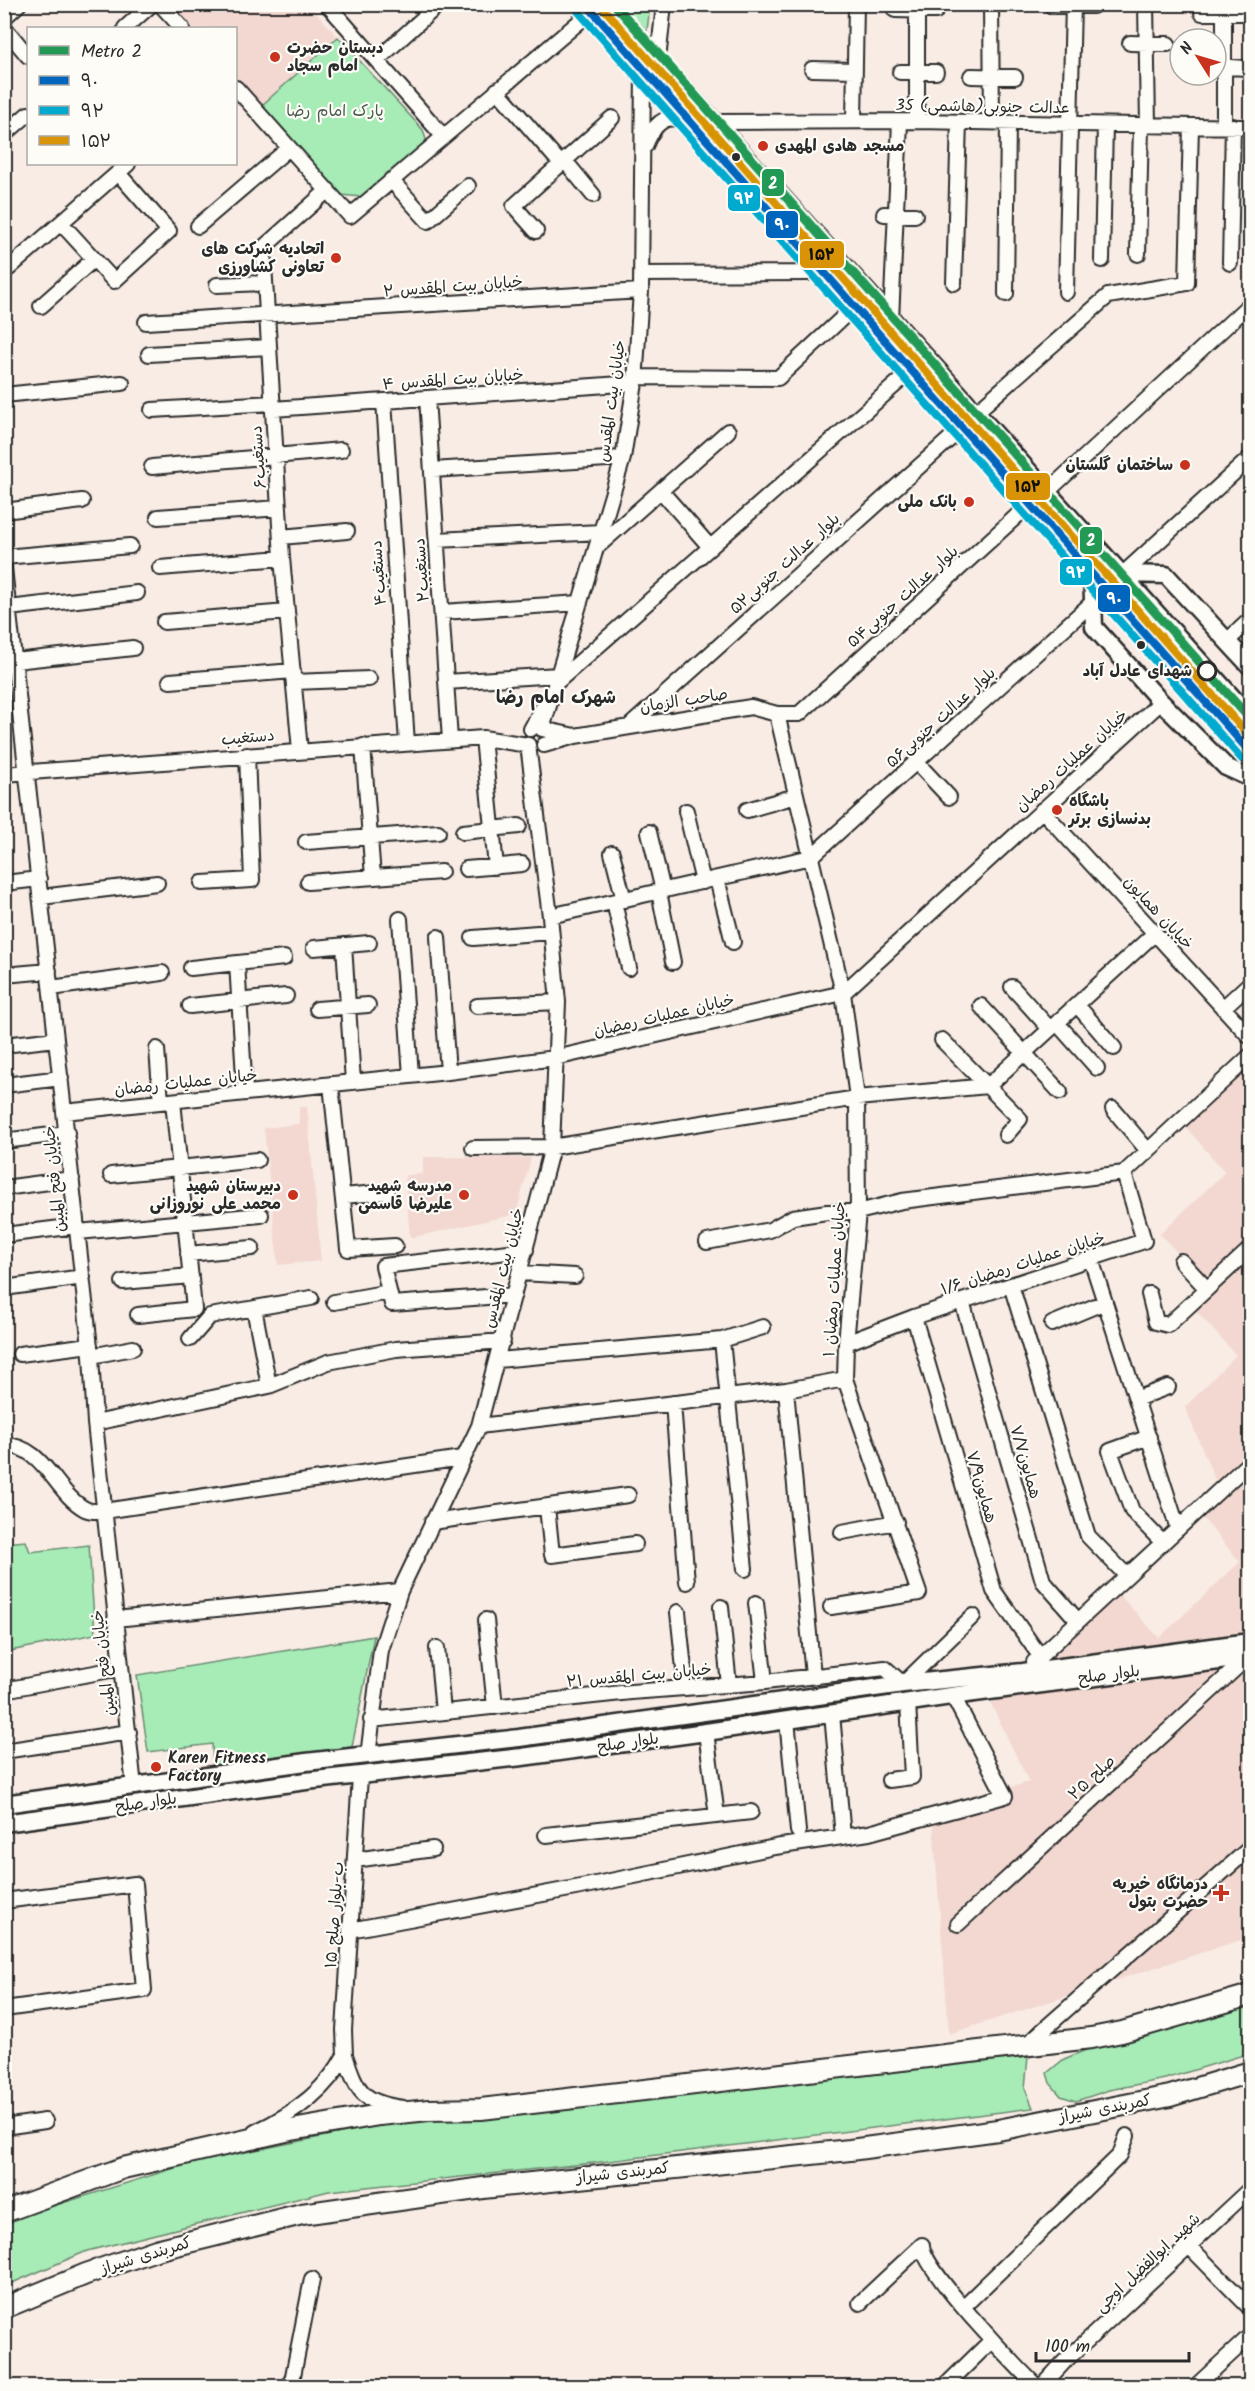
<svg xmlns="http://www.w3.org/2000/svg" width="1255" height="2391" viewBox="0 0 1255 2391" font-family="Kalam,'Playpen Sans Arabic',sans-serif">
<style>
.built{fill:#f2d8d0}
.green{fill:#a7ebb6;stroke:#698b70;stroke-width:1.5}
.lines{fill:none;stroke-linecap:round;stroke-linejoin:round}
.minor-casing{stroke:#2b2b2b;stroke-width:18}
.major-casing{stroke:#2b2b2b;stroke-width:21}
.highway-casing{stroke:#2b2b2b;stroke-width:24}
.minor{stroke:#fdfcf7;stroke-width:14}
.major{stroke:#fdfcf7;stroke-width:16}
.highway{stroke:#fdfcf7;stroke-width:20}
.bus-1-casing{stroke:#fdfcf7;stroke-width:12}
.bus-2-casing{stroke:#fdfcf7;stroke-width:12}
.bus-3-casing{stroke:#fdfcf7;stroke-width:12}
.bus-1{stroke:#0065bd;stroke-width:8}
.bus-2{stroke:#00a9ce;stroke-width:8}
.bus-3{stroke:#d89406;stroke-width:8}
.metro-1-casing{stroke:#fdfcf7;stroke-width:14}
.metro-1{stroke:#229954;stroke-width:9}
.poi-dot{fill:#c8321e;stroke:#fdfcf7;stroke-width:2}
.bus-dot{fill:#2b2b2b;stroke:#fdfcf7;stroke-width:2}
.stop-dot{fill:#fdfcf7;stroke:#2b2b2b;stroke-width:3}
.labels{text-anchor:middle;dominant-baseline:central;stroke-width:4.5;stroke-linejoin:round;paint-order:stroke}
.poi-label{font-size:16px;font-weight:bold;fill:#2b2b2b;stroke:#fdfcf7;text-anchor:end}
.street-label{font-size:16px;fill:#2b2b2b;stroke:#fdfcf7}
.park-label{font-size:16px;fill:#4a5b4e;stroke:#fdfcf7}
.stop-label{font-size:16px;font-weight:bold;fill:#2b2b2b;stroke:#fdfcf7;text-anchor:end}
.neighbourhood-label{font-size:18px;font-weight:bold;fill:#2b2b2b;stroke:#fdfcf7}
.line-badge{stroke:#fdfcf7;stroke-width:2}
.badge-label{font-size:16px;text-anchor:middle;font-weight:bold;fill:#fff}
.pale-badge-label{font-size:16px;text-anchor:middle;font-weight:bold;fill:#111}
</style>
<rect width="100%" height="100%" fill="#f8ece5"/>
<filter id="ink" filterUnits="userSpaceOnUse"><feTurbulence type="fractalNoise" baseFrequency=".0167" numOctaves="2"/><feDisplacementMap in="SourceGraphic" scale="12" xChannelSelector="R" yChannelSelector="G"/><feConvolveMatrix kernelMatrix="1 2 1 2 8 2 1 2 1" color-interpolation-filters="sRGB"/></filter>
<g filter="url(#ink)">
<path class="built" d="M 185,5 L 309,5 L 338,37 L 261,106 L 236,77 L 236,28 L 192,28 L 177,12 Z
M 1250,1050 L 1250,1937 L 949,2034 L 932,1810 L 1029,1782 L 991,1704 L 1116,1591 L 1159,1638 L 1240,1562 L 1202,1517 L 1222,1497 L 1185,1407 L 1236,1355 L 1187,1301 L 1206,1283 L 1160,1234 L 1225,1172 L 1175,1115 Z
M 299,1107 L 307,1107 L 321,1261 L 278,1265 L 264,1128 L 299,1124 Z
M 423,1157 L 531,1158 L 516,1214 L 410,1238 L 405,1175 L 423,1174 Z"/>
<path class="green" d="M 622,5 L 650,5 L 647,31 Z
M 338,37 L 423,130 L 427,143 L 362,197 L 340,195 L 261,106 Z
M 26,1541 L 30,1552 L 89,1545 L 95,1634 L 5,1652 L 5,1543 Z
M 374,1636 L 352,1747 L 213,1767 L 212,1744 L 148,1752 L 137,1675 Z
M 1250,2002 L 1250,2053 L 1165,2079 L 1109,2090 L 1076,2101 L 1061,2096 L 1050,2083 L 1047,2073 L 1064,2059 L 1108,2041 Z
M 1028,2057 L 1025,2088 L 1033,2108 L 593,2163 L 329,2191 L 87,2251 L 5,2286 L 5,2221 L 191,2163 L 386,2124 L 718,2092 Z"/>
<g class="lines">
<g class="minor-casing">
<path id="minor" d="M 160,4 L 182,28
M 327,4 L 443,136
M 991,4 L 992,122
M 1146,4 L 1148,125
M 1224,4 L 1224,126
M 1052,6 L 1093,6
M 895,10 L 936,11
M 1202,13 L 1248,13
M 4,18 L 19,4
M 4,27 L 28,56
M 125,28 L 152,4
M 1130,43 L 1168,44
M 377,60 L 439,4
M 658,60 L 664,4
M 1216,66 L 1246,68
M 812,69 L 855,70
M 900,72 L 936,72
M 971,76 L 1015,77
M 236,88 L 350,216 L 592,11
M 497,90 L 561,164
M 854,121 L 856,4
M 917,121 L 917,4
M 714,122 L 917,121 L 1250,127
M 4,135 L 28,114
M 645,146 C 650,134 659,115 676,119 C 681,121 688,127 693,130
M 565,161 L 593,195
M 391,180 L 428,221 L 468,186
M 884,214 L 915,215
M 61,223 L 114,281 L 169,231 L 118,173
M 198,226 L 289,148
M 536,231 L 514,206 L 612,118
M 1138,254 L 1141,125
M 1102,260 L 1105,125
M 1230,263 L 1233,126
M 8,269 L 128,164
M 641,274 L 809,273 L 818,265
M 954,283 L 959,122
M 217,285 L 265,283
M 1066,292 L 1073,4
M 1006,294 L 1008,123
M 41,306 L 94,259
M 891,320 L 900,122
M 146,322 L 641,291
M 149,354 L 269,347
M 635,377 L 778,378 L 854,307
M 4,395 L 122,383
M 427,398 L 450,740
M 384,401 L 407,743
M 273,409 L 635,383
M 152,410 L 273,403
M 975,413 L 1108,296 L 1187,283 L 1191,126
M 152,467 L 341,450
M 432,470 L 623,458
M 661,491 L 710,547
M 1048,491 L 1250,304
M 4,511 L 82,501
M 158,517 L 279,508
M 281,537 L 347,531
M 437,540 L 601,532
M 597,547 L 728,431
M 4,557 L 130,546
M 4,568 L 91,1356 L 95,1423 L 134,1787
M 160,568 L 282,558
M 1123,574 L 1250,458
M 9,608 L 137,593
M 442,612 L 580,603
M 164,622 L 287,612
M 1227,641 L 1250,620
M 15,661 L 133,648
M 170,681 L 293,671
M 294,682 L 369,679
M 446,682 L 559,675
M 557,682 L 911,371
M 777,714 L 843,993 L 857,1098 L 858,1212 L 846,1343 L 845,1379 L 919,1593 L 831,1607
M 631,725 L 962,428
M 531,729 L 543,707
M 575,736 L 542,729 L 623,458 L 635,383 L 641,291 L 643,69
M 483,738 L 496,867
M 544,745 L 575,736 L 751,707 L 777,714 L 799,714 L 1030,504
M 363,746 L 373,877
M 300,750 L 282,558 L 263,248 L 328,190
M 917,763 L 949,797
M 4,774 L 483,738 L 528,745 L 550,916 L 558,1002 L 552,1147 L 479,1426 L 400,1591 L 381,1650 L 368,1756
M 747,810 L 796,796
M 1042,810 L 1250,1037
M 686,811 L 703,882
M 463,832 L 519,826
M 649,832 L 663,891
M 306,842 L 438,832
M 612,853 L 624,900
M 466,869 L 522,864
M 717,879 L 733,942
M 308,882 L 441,872
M 4,883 L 39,879
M 202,883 L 252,880 L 247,755
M 659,892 L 673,962
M 41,897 L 157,883
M 614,902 L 629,968
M 550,916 L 811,857 L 1093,602
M 400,919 L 411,1076
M 438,937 L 448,1072
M 473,938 L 551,932
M 344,945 L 353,1082
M 314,948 L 369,943
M 237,963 L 245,1093
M 191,968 L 284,958
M 4,975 L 49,971
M 1012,987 L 1050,1029
M 51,988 L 162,973
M 1077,1005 L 1114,1048
M 190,1006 L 286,996
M 477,1006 L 558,1002
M 981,1006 L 1060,1092
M 1223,1008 L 1250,983
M 317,1009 L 368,1005
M 1057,1023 L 1097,1068
M 942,1040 L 1020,1119 L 1006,1135
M 4,1045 L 56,1039
M 157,1049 L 161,1102
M 331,1084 L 348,1249 L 395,1246
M 4,1085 L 61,1078
M 988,1086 L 1155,933
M 1113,1109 L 1148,1151
M 64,1112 L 448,1072 L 555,1058 L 843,993 L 1161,702
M 4,1141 L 67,1133
M 473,1148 L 552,1147 L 857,1098 L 988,1086
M 1124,1173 L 1250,1056
M 111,1175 L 257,1160
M 4,1188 L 72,1179
M 343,1196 L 387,1192
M 78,1232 L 261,1215
M 4,1235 L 77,1226
M 707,1242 L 770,1230 L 793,1217 L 827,1212 L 858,1212 L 902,1201 L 1124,1173
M 188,1254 L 252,1248
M 1091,1259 L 1178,1529
M 1181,1261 L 1207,1289
M 520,1273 L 575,1276
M 123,1282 L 191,1276
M 1011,1285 L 1088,1536 L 1127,1576
M 4,1288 L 83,1277
M 1149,1294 L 1156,1322 L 1168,1325 L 1250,1249
M 514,1295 L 392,1304 L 383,1266 L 526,1250
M 962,1301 L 1043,1581 L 1078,1621
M 334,1302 L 389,1292
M 254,1308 L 269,1386
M 138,1315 L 194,1309 L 173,1101
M 914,1317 L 994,1591 L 1040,1656
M 1052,1324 L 1105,1302
M 190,1339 L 210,1316 L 311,1298
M 722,1340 L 745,1569
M 846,1343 L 914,1317 L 1144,1241 L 1124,1173
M 20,1354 L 90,1345
M 91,1356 L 133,1348
M 498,1360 L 722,1340 L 763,1327
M 786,1390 L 813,1676
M 1136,1399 L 1168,1387
M 673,1403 L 687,1582
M 95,1423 L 269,1386 L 328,1362 L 396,1349 L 503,1341
M 479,1426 L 786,1390 L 845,1379
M 1149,1437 L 1110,1451 L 1132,1511 L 1163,1543
M 4,1445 C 44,1445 55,1493 85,1509 C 90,1512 99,1511 104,1511 L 462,1458
M 547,1507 L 552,1555 L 635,1544
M 432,1522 L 628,1495
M 842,1532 L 896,1522
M 756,1603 L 765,1682
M 721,1607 L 729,1685
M 678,1612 L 686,1688
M 115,1619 L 400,1591
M 486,1620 L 495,1707
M 437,1648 L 443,1712
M 1034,1662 L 1250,1462
M 4,1690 L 121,1668
M 832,1714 L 843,1837
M 371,1720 L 631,1692 L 765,1682 L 885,1668 L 903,1684 L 973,1616
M 787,1720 L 798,1831
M 706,1732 L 717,1816
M 4,1751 L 129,1732
M 889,1780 L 912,1777 L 908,1702
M 546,1835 L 751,1812
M 355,1860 L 433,1849
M 4,1901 L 135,1884 L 144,1990 L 4,2009
M 958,1924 L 1248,1657
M 350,1930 L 586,1886 L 775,1847 L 869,1833 L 1005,1796 L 953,1696
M 1025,2046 L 1250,1848
M 345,2055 L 344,2030 L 360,1776
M 4,2127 L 45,2121
M 255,2132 C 292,2115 326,2091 345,2055 C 357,2091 362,2103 403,2108
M 922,2245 C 923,2270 1014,2364 1036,2386
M 1190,2247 L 1250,2308
M 860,2303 L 922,2245
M 963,2307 L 1120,2155 L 1127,2136
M 291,2386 L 312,2279
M 945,2386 L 992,2340
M 1042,2386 L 1065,2361 L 1250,2189
M 1196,2386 L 1250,2336"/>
</g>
<g class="major-casing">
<path id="major" d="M 586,4 L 1250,752
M 608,4 L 1250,717
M 1092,573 L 1094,627 L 1161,702 L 1226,767 L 1250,778
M 1123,574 L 1166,575 L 1250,666
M 4,1804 L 306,1762 L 519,1738 L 903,1684 L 1023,1672 L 1250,1642
M 4,1823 L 306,1781 L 522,1757 L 706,1732 L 944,1697 L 1250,1657"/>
</g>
<g class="highway-casing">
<path id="highway" d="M 4,2212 L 123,2168 L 286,2131 L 379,2115 L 429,2110 L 481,2109 L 1091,2038 L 1122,2032 L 1250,1995
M 4,2308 L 86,2274 L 156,2250 L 302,2214 L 483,2188 L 850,2150 L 998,2130 L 1170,2096 L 1250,2072"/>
</g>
<use href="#minor" class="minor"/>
<use href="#major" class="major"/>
<use href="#highway" class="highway"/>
<g class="bus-1-casing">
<path id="bus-1" d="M 586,4 L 1250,752"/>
</g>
<g class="bus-2-casing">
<path id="bus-2" d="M 578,11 L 1242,759"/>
</g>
<g class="bus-3-casing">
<path id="bus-3" d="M 600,4 L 1250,737"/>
</g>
<use href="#bus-1" class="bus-1"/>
<use href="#bus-2" class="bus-2"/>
<use href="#bus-3" class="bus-3"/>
<g class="metro-1-casing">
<path id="metro-1" d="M 614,4 L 1250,719"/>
</g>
<use href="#metro-1" class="metro-1"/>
</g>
</g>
<g class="poi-dot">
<circle cx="275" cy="57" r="6"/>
<circle cx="763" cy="146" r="6"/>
<circle cx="336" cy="258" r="6"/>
<circle cx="1185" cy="465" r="6"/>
<circle cx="969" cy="502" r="6"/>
<circle cx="1057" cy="810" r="6"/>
<circle cx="293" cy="1195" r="6"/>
<circle cx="464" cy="1195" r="6"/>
<circle cx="156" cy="1767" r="6"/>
<path d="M1218 1884h6v6h6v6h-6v6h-6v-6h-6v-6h6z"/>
</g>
<g class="bus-dot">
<circle cx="736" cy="157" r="5"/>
<circle cx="1141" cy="645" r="5"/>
</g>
<circle class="stop-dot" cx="1207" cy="671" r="9"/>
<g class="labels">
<g class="poi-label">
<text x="287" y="48" text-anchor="start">دبستان حضرت<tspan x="287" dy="18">امام سجاد</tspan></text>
<text x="775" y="146" text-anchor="start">مسجد هادی المهدی</text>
<text x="324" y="249">اتحادیه شرکت های<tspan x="324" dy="18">تعاونی کشاورزی</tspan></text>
<text x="1173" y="465">ساختمان گلستان</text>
<text x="957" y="502">بانک ملی</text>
<text x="1069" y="801" text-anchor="start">باشگاه<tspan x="1069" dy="18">بدنسازی برتر</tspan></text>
<text x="281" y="1186">دبیرستان شهید<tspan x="281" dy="18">محمد علی نوروزانی</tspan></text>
<text x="452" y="1186">مدرسه شهید<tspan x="452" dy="18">علیرضا قاسمی</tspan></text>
<text x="168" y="1758" text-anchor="start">Karen Fitness<tspan x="168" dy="18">Factory</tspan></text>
<text x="1208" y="1884">درمانگاه خیریه<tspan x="1208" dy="18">حضرت بتول</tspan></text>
</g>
<g class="street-label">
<text transform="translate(983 107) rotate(1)">35 عدالت جنوبی(هاشمی)</text>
<text transform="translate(453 287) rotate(-4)">خیابان بیت المقدس ۲</text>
<text transform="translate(453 380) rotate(-4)">خیابان بیت المقدس ۴</text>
<text transform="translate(612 401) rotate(-82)">خیابان بیت المقدس</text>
<text transform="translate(259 457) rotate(-94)">دستغیب۶</text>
<text transform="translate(785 564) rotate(-42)">بلوار عدالت جنوبی۵۲</text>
<text transform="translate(422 570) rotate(-94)">۲دستغیب</text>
<text transform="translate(379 573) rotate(-94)">دستغیب۴</text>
<text transform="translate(903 597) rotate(-42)">بلوار عدالت جنوبی۵۴</text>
<text transform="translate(684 701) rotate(-9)">صاحب الزمان</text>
<text transform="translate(941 718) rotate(-42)">بلوار عدالت جنوبی۵۶</text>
<text transform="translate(248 738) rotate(-5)">دستغیب</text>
<text transform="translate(1072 761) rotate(-42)">خیابان عملیات رمضان</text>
<text transform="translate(1158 913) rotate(47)">خیابان همایون</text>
<text transform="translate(664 1016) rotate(-13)">خیابان عملیات رمضان</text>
<text transform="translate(186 1083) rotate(-6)">خیابان عملیات رمضان</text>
<text transform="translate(55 1179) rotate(-96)">خیابان فتح المبین</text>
<text transform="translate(1023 1264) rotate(-18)">خیابان عملیات رمضان ۱/۶</text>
<text transform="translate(504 1268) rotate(-76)">خیابان بیت المقدس</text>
<text transform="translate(835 1279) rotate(-86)">خیابان عملیات رمضان ۱</text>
<text transform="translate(1025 1462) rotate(74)">همایون۷/۷</text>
<text transform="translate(981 1487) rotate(74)">همایون۷/۹</text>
<text transform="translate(104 1663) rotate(-97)">خیابان فتح المبین</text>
<text transform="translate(1109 1675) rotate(-7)">بلوار صلح</text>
<text transform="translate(639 1676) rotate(-5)">خیابان بیت المقدس ۲۱</text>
<text transform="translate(628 1743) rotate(-8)">بلوار صلح</text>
<text transform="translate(1092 1778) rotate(-43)">صلح ۲۵</text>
<text transform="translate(146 1803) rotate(-8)">بلوار صلح</text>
<text transform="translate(335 1915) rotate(-86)">۱۵ ب-بلوار صلح</text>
<text transform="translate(1105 2109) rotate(-11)">کمربندی شیراز</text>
<text transform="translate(623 2173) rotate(-6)">کمربندی شیراز</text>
<text transform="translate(146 2256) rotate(-17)">کمربندی شیراز</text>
<text transform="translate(1148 2263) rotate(-43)">شهید ابوالفضل اوجی</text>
</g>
<g class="park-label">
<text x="335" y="111">پارک امام رضا</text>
</g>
<g class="stop-label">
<text x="1192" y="671">شهدای عادل آباد</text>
</g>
<g class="neighbourhood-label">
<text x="556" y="698">شهرک امام رضا</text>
</g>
</g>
<g class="line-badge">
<rect x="761" y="168" width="24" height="29" rx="6" fill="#229954"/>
<rect x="727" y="184" width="34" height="28" rx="6" fill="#00a9ce"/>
<rect x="765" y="210" width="34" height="29" rx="6" fill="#0065bd"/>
<rect x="799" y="240" width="46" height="29" rx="6" fill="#d89406"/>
<rect x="1005" y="472" width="46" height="29" rx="6" fill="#d89406"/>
<rect x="1079" y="526" width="24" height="29" rx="6" fill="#229954"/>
<rect x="1059" y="558" width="34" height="28" rx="6" fill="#00a9ce"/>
<rect x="1097" y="584" width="34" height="29" rx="6" fill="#0065bd"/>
</g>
<g class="badge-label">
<text x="773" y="189">2</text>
<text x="744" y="204">۹۲</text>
<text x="782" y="230">۹۰</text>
<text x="1091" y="546">2</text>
<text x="1076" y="578">۹۲</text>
<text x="1114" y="604">۹۰</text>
</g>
<g class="pale-badge-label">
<text x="822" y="260">۱۵۲</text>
<text x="1028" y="492">۱۵۲</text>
</g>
<rect width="1255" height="2391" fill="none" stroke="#fdfcf7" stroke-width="24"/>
<rect x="12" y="12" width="1231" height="2367" fill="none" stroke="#2b2b2b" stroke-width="2" filter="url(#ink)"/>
<rect x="27" y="27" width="210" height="138" fill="#fdfcf7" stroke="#a9a8a5" stroke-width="1.5"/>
<rect x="39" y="46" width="30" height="9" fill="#229954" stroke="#a9a8a5" stroke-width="1.5"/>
<text x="81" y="57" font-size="18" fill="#2b2b2b">Metro 2</text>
<rect x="39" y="76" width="30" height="9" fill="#0065bd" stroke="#a9a8a5" stroke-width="1.5"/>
<text x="81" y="87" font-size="18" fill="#2b2b2b">۹۰</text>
<rect x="39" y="106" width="30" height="9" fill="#00a9ce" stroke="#a9a8a5" stroke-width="1.5"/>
<text x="81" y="117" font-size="18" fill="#2b2b2b">۹۲</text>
<rect x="39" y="136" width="30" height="9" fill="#d89406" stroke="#a9a8a5" stroke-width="1.5"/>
<text x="81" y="147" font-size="18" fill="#2b2b2b">۱۵۲</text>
<g transform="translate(1198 57) rotate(307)"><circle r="28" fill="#fdfcf7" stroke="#a9a8a5" stroke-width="1.5"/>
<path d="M0-4.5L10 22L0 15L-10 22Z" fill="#c8321e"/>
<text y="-9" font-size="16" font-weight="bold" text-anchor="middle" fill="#2b2b2b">N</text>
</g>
<path d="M1036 2352v9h153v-9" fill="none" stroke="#2b2b2b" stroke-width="3"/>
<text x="1045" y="2352" font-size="18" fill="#2b2b2b" stroke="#fdfcf7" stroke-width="4.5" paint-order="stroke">100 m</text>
</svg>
